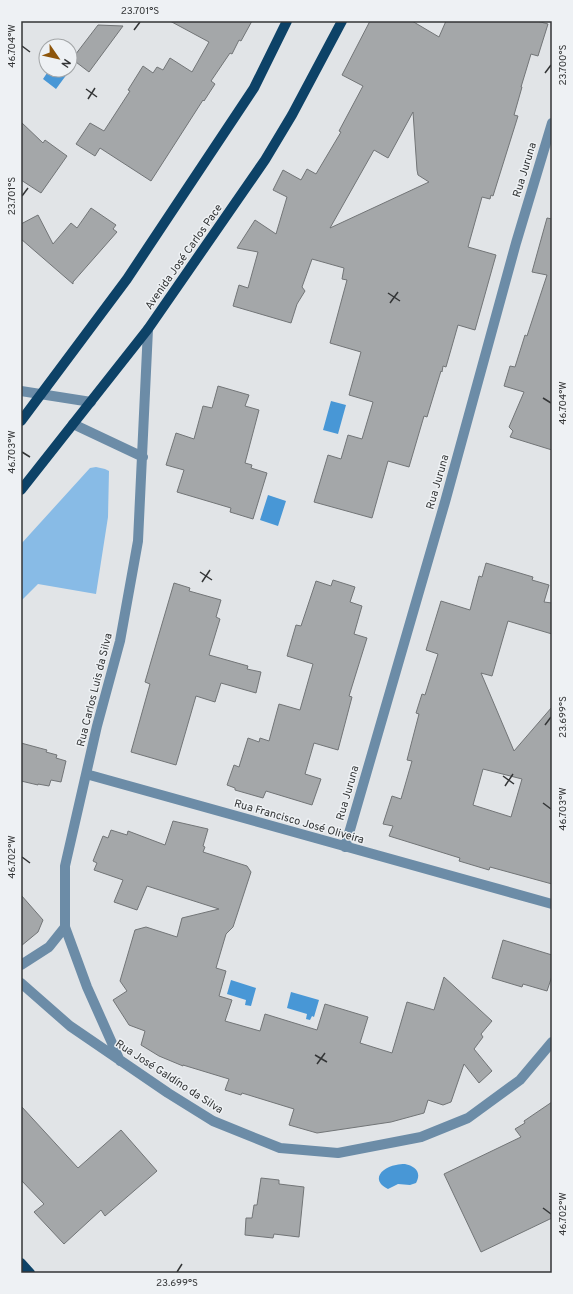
<svg xmlns="http://www.w3.org/2000/svg" width="573" height="1294" viewBox="0 0 573 1294" font-family="Overpass,sans-serif">
<style>
.green{fill:#88bbe6}
.water{fill:#4897d6}
.building{fill:#a4a7a9;stroke:#727577;fill-rule:evenodd}
.lines{fill:none;stroke-linecap:round;stroke-linejoin:round}
.minor{stroke:#6c8ca7;stroke-width:10}
.major{stroke:#0d4267;stroke-width:10}
.ticks{fill:none;stroke:#333536;stroke-width:1.5}
.labels{text-anchor:middle;dominant-baseline:central;stroke-width:3;stroke-linejoin:round;paint-order:stroke}
.street-label{font-size:11px;fill:#333536;stroke:#eef1f4}
.neatline{fill:none;stroke:#333536;stroke-width:1.5}
.ticks-label{font-size:10px;text-anchor:middle;fill:#333536}
</style>
<rect width="100%" height="100%" fill="#e1e4e7"/>
<path class="green" d="M 96,467 L 105,469 L 109,471 L 108,517 L 96,594 L 38,584 L 21,601 L 21,544 L 90,468 Z"/>
<path class="water" d="M 49,70 L 70,70 L 56,89 L 43,79 Z
M 331,401 L 346,405 L 338,434 L 323,430 Z
M 268,495 L 286,501 L 278,526 L 260,520 Z
M 231,980 L 256,988 L 251,1006 L 245,1005 L 246,1000 L 227,994 Z
M 291,992 L 319,1000 L 314,1017 L 312,1016 L 310,1020 L 306,1019 L 307,1014 L 287,1008 Z
M 405,1164 C 415,1166 422,1172 416,1183 L 410,1185 L 398,1184 L 388,1189 C 371,1181 380,1168 396,1165 C 399,1164 402,1164 405,1164 Z"/>
<path class="building" d="M 170,21 L 252,21 L 241,41 L 239,40 L 232,54 L 230,53 L 211,81 L 215,84 L 204,101 L 203,100 L 151,181 L 100,148 L 95,156 L 76,144 L 90,123 L 104,131 L 130,91 L 128,90 L 143,66 L 153,73 L 157,67 L 163,70 L 170,58 L 192,72 L 209,42 Z
M 370,21 L 412,21 L 439,37 L 446,21 L 537,21 L 548,24 L 538,56 L 531,54 L 521,87 L 522,87 L 514,115 L 518,116 L 493,196 L 491,195 L 490,199 L 482,197 L 468,247 L 496,255 L 475,330 L 458,325 L 446,367 L 443,366 L 442,372 L 441,371 L 427,417 L 424,416 L 409,467 L 388,461 L 372,518 L 314,502 L 328,455 L 341,459 L 348,435 L 362,439 L 373,402 L 349,395 L 361,352 L 330,343 L 347,280 L 342,279 L 344,268 L 312,259 L 302,287 L 305,291 L 297,304 L 291,323 L 233,306 L 239,285 L 248,288 L 258,252 L 237,248 L 255,220 L 276,234 L 287,197 L 273,190 L 283,170 L 301,180 L 307,169 L 316,174 L 341,132 L 339,131 L 363,86 L 342,75 ZM 413,112 L 417,170 L 418,175 L 429,182 L 330,228 L 374,150 L 388,158 Z
M 98,25 L 123,26 L 89,72 L 72,59 Z
M 21,122 L 43,143 L 45,140 L 67,156 L 41,193 L 21,180 Z
M 91,208 L 116,225 L 113,229 L 117,232 L 73,282 L 73,284 L 21,239 L 21,224 L 38,215 L 53,244 L 71,223 L 77,228 Z
M 547,218 L 552,219 L 552,450 L 510,437 L 513,431 L 509,427 L 524,392 L 504,386 L 510,366 L 515,367 L 525,335 L 527,336 L 547,275 L 532,272 Z
M 218,386 L 249,395 L 245,406 L 259,410 L 245,463 L 252,465 L 251,468 L 267,473 L 253,519 L 230,512 L 231,508 L 177,492 L 184,470 L 166,465 L 176,433 L 194,439 L 203,406 L 212,408 Z
M 486,563 L 533,577 L 532,580 L 549,585 L 544,602 L 552,603 L 552,634 L 508,621 L 492,676 L 481,673 L 514,751 L 552,707 L 552,884 L 490,867 L 489,870 L 459,861 L 460,858 L 389,836 L 393,826 L 383,824 L 392,796 L 401,799 L 412,761 L 407,760 L 419,714 L 416,713 L 422,694 L 425,695 L 438,654 L 426,650 L 441,601 L 470,610 L 479,576 L 482,577 ZM 483,769 L 522,779 L 511,817 L 473,805 Z
M 333,580 L 355,587 L 350,602 L 362,606 L 354,634 L 367,638 L 349,696 L 352,697 L 338,750 L 314,743 L 305,774 L 321,779 L 312,805 L 266,791 L 263,798 L 235,790 L 235,788 L 227,785 L 234,765 L 239,767 L 248,738 L 259,742 L 260,738 L 269,741 L 279,704 L 300,710 L 313,664 L 287,656 L 296,625 L 301,626 L 316,581 L 331,586 Z
M 174,583 L 190,588 L 189,591 L 221,600 L 216,617 L 220,619 L 209,655 L 248,666 L 247,669 L 261,672 L 256,693 L 221,683 L 215,702 L 196,696 L 176,765 L 131,752 L 150,684 L 145,682 Z
M 21,743 L 47,750 L 46,752 L 57,755 L 56,758 L 66,761 L 61,782 L 51,780 L 49,786 L 38,784 L 38,785 L 21,781 Z
M 173,821 L 208,829 L 203,846 L 205,847 L 203,852 L 247,866 L 251,872 L 233,927 L 226,934 L 216,968 L 226,971 L 219,996 L 232,1000 L 225,1021 L 260,1031 L 265,1014 L 317,1030 L 325,1004 L 368,1017 L 360,1043 L 392,1053 L 407,1002 L 434,1010 L 444,977 L 492,1021 L 481,1034 L 483,1037 L 474,1049 L 492,1071 L 479,1083 L 464,1064 L 451,1102 L 443,1105 L 428,1100 L 424,1113 L 391,1122 L 317,1133 L 289,1125 L 294,1109 L 242,1093 L 241,1095 L 225,1090 L 229,1079 L 183,1065 L 183,1066 L 159,1056 L 141,1045 L 145,1031 L 129,1025 L 113,1000 L 127,991 L 120,981 L 135,930 L 146,927 L 177,937 L 182,918 L 219,909 L 147,886 L 137,910 L 114,902 L 123,880 L 94,870 L 97,863 L 93,861 L 103,836 L 108,838 L 111,830 L 127,835 L 128,831 L 165,845 Z
M 21,895 L 43,920 L 38,932 L 21,946 Z
M 503,940 L 552,955 L 552,976 L 547,991 L 523,984 L 522,987 L 492,978 Z
M 552,1102 L 552,1218 L 481,1252 L 444,1174 L 521,1137 L 515,1129 L 525,1123 L 524,1121 Z
M 21,1106 L 78,1168 L 121,1130 L 157,1171 L 105,1216 L 101,1210 L 64,1244 L 34,1212 L 44,1204 L 21,1180 Z
M 261,1178 L 279,1180 L 279,1184 L 304,1187 L 299,1237 L 274,1234 L 273,1238 L 245,1235 L 246,1218 L 252,1218 L 254,1205 L 257,1205 Z"/>
<g class="lines">
<path class="minor" d="M 21,391 L 91,402
M 73,424 L 143,457
M 86,774 L 552,904
M 345,847 L 445,502 L 516,243 L 552,123
M 21,965 L 49,947 L 65,927
M 21,983 L 70,1026 L 168,1093 L 213,1121 L 280,1148 L 338,1153 L 421,1137 L 468,1118 L 520,1080 L 552,1042
M 120,1061 L 87,987 L 65,927 L 65,866 L 97,726 L 120,641 L 138,541 L 148,329"/>
<path class="major" d="M 21,421 L 127,279 L 254,88 L 287,21
M 21,490 L 148,329 L 265,160 L 292,115 L 342,21
M 21,1263 L 30,1273"/>
</g>
<path class="ticks" d="M 134,30 L 140,22M 22,46 L 30,52M 545,73 L 551,65M 86,89 L 97,97M 88,99 L 95,88M 22,196 L 28,188M 388,293 L 400,301M 390,303 L 398,292M 543,398 L 551,403M 22,452 L 30,457M 200,572 L 212,580M 202,582 L 210,570M 545,725 L 551,717M 503,776 L 514,784M 505,786 L 513,774M 543,803 L 551,809M 22,857 L 30,863M 315,1055 L 327,1062M 317,1064 L 325,1053M 543,1208 L 551,1214M 177,1272 L 182,1264"/>
<g class="labels">
<g class="street-label">
<text transform="translate(525 170) rotate(-73)">Rua Juruna</text>
<text transform="translate(184 257) rotate(-55)">Avenida José Carlos Pace</text>
<text transform="translate(438 482) rotate(-74)">Rua Juruna</text>
<text transform="translate(95 690) rotate(-76)">Rua Carlos Luis da Silva</text>
<text transform="translate(348 793) rotate(-74)">Rua Juruna</text>
<text transform="translate(299 822) rotate(16)">Rua Francisco José Oliveira</text>
<text transform="translate(169 1077) rotate(33)">Rua José Galdíno da Silva</text>
</g>
</g>
<rect width="573" height="1294" fill="none" stroke="#eef1f4" stroke-width="44"/>
<g transform="translate(58 58) rotate(124)"><circle r="19" fill="#eef1f4" stroke="#a3a6a8"/>
<path d="M0-3L7 15L0 10L-7 15Z" fill="#8d550b"/>
<text y="-6" font-size="11" font-weight="bold" text-anchor="middle" fill="#333536">N</text>
</g>
<rect x="22" y="22" width="529" height="1250" class="neatline"/>
<g class="ticks-label">
<text x="140" y="14">23.701°S</text>
<text transform="translate(11 46) rotate(-90)" y="4">46.704°W</text>
<text transform="translate(562 65) rotate(-90)" y="4">23.700°S</text>
<text transform="translate(11 196) rotate(-90)" y="4">23.701°S</text>
<text transform="translate(562 403) rotate(-90)" y="4">46.704°W</text>
<text transform="translate(11 452) rotate(-90)" y="4">46.703°W</text>
<text transform="translate(562 717) rotate(-90)" y="4">23.699°S</text>
<text transform="translate(562 809) rotate(-90)" y="4">46.703°W</text>
<text transform="translate(11 857) rotate(-90)" y="4">46.702°W</text>
<text transform="translate(562 1214) rotate(-90)" y="4">46.702°W</text>
<text x="177" y="1286">23.699°S</text>
</g>
</svg>
